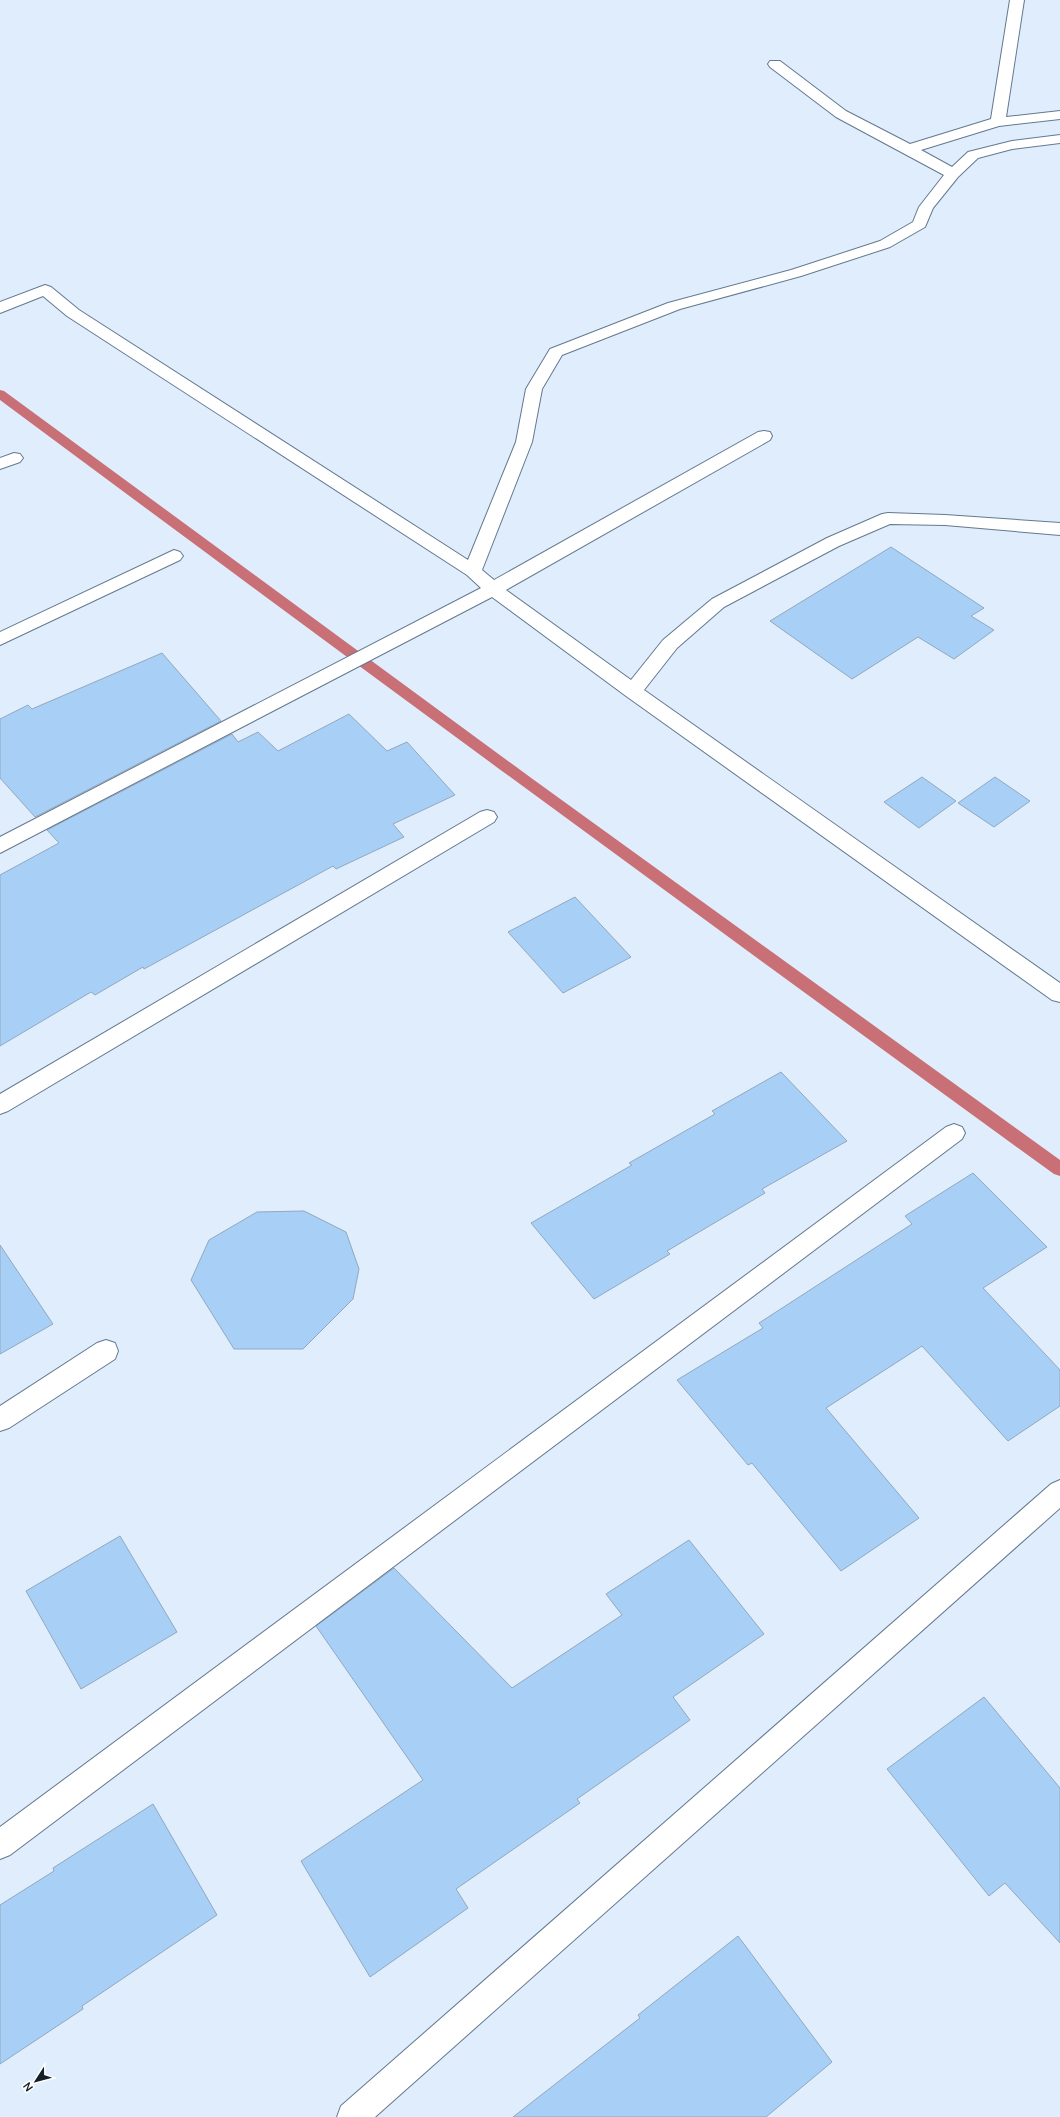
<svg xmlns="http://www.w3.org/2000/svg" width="1060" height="2117" viewBox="0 0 1060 2117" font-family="Manrope,sans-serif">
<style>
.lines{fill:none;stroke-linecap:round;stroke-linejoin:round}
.stream{fill:#c96f76;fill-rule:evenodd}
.building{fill:#a8cff5;stroke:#91a8c0}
.minor-casing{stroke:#63798f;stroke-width:2}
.minor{fill:#fff;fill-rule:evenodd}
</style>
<rect width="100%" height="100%" fill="#dfedfc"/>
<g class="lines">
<path class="stream" d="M 0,390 L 4,391 L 534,780 L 1060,1160 L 1060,1176 L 1054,1174 C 701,918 350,660 0,400 Z"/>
</g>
<path class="building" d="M 891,547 L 984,608 L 971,616 L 994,630 L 954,659 L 918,637 L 852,679 L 770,621 Z
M 162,653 L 221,721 L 35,817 L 0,778 L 0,719 L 28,705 L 32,709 Z
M 349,714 L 387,751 L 407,742 L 455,795 L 393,824 L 404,837 L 336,869 L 333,866 L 144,969 L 143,967 L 95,995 L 91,992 L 0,1046 L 0,875 L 59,843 L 47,830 L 232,734 L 238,742 L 258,732 L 278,751 Z
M 922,777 L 956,801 L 919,828 L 884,802 Z
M 995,777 L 1030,801 L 994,827 L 958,803 Z
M 575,897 L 631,957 L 563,993 L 508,932 Z
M 781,1072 L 847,1141 L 762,1189 L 765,1193 L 667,1251 L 670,1254 L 594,1299 L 531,1223 L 632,1165 L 629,1163 L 715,1114 L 712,1111 Z
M 973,1173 L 1047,1247 L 983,1288 L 1060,1370 L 1060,1406 L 1008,1441 L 922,1346 L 826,1408 L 919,1518 L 841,1571 L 752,1463 L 748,1465 L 677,1380 L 763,1328 L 759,1323 L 912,1224 L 905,1216 Z
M 304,1211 L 346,1232 L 359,1269 L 353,1299 L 303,1349 L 234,1349 L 191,1280 L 209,1240 L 257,1212 Z
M 0,1245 L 53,1324 L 0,1354 Z
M 120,1536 L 177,1632 L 81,1689 L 26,1591 Z
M 689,1540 L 764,1634 L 673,1697 L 690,1720 L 577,1799 L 580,1803 L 456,1889 L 468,1908 L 370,1977 L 301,1861 L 423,1780 L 316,1626 L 394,1568 L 512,1688 L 622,1615 L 606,1594 Z
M 984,1697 L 1060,1788 L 1060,1943 L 1005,1883 L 989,1896 L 887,1769 Z
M 153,1804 L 217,1915 L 82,2006 L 83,2009 L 0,2064 L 0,1905 L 54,1871 L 53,1868 Z
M 738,1936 L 832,2062 L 766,2117 L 513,2117 L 640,2018 L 638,2015 Z"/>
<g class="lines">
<g class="minor-casing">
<path id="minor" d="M 1010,0 L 1024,0 L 1006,117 L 1060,111 L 1060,119 L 999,126 L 921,150 L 952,167 L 968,152 L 1012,141 L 1060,135 L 1060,143 L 1012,149 L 978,158 L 958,177 L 933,208 L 925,227 L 890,247 L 801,276 L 680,309 L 562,355 L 542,389 L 532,442 L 482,570 L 494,580 L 758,432 L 764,431 L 770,432 L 772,436 L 770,440 L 506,590 L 631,680 L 663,640 L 712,599 L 827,538 L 882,514 L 888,513 L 945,515 L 1060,523 L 1060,535 L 945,525 L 890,524 L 839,546 L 724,607 L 677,648 L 644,690 L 1060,983 L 1060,1002 L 1052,1000 L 626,696 L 492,597 L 0,853 L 0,837 L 481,588 L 467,575 L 67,316 L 43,296 L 0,313 L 0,302 L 45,285 L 51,287 L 79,310 L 468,560 L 516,442 L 526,389 L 550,349 L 668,303 L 791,270 L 880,241 L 913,222 L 919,207 L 944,175 L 836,117 L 770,67 L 768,64 L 770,61 L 780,61 L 846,111 L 910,144 L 991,119 Z
M 14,453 L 20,454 L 23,458 L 20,462 L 0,469 L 0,458 Z
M 174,550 L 180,552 L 183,556 L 180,560 L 0,645 L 0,632 Z
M 487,810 L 494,812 L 497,817 L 494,822 L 8,1111 L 0,1114 L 0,1094 L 480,812 Z
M 954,1124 L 962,1127 L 965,1133 L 962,1139 L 10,1855 L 0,1859 L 0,1827 L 946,1127 Z
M 106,1340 L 115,1343 L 118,1351 L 115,1359 L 9,1428 L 0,1431 L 0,1406 L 97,1343 Z
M 1060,1480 L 1060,1508 L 375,2117 L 337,2117 L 341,2106 L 1051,1484 Z"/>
</g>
<use href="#minor" class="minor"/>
</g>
<g transform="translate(36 2081) rotate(234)" stroke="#ffffff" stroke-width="3" paint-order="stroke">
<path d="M0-3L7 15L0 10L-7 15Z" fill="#151d26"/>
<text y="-6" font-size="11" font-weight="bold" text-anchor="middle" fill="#151d26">N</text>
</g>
</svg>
